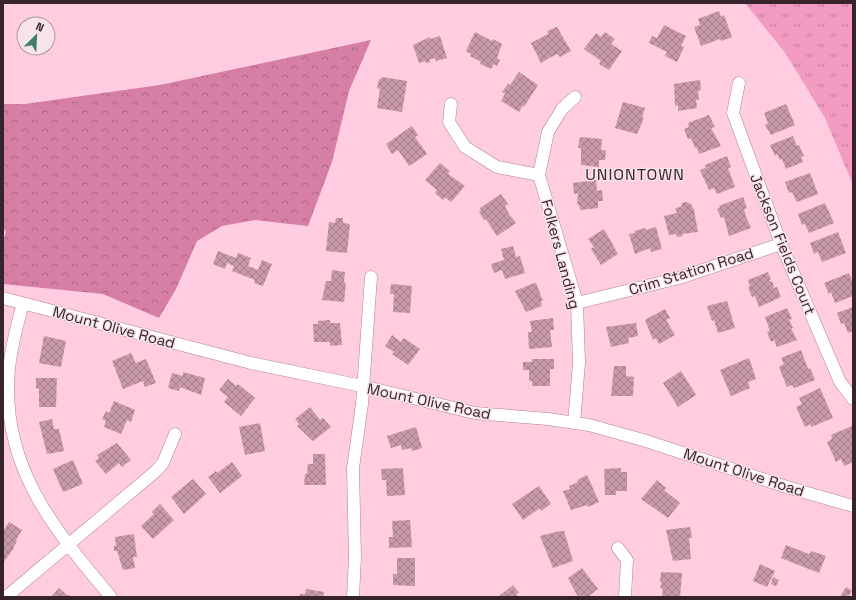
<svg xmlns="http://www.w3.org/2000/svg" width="856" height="600" viewBox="0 0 856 600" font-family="'Space Grotesk',sans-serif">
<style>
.grass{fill:url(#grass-tufts)}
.forest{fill:url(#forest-crowns)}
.building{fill:url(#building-cross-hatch)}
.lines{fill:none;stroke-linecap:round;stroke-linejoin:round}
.minor-casing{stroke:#af8093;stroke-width:13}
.minor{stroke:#fff;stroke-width:12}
.labels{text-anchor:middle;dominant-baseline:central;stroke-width:3;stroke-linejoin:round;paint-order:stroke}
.street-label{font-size:15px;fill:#36232b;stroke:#f8e3eb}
.neighbourhood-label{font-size:16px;letter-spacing:1px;fill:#36232b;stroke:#f8e3eb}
</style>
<defs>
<pattern id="grass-tufts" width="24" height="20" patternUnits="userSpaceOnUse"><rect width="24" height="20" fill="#f39cc1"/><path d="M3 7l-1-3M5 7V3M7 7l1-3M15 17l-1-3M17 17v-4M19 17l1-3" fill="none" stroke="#c67f9d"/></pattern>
<pattern id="forest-crowns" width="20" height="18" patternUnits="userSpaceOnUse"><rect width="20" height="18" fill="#d67ea4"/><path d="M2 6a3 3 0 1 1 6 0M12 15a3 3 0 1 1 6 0" fill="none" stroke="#ae6786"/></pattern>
<pattern id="building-cross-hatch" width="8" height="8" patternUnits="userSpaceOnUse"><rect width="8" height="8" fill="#c898ab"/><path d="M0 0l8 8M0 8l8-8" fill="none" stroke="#a37c8b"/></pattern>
</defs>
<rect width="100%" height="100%" fill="#ffcce0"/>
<path class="grass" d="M 745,3 L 853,3 L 853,185 L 825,118 L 786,54 Z"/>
<path class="forest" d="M 371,40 L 349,91 L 332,162 L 308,226 L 255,220 L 222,226 L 197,241 L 176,289 L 159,318 L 103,294 L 3,284 L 3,241 L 6,232 L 3,227 L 3,104 L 25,104 L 160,85 Z"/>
<path class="building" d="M 719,11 L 721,17 L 724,15 L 732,37 L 722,41 L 720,39 L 701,46 L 694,27 L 700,25 L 698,19 Z
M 664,25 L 686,36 L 681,46 L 684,47 L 677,62 L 665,56 L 667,52 L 649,43 L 652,36 L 657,38 Z
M 557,27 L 571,51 L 560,57 L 558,54 L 551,57 L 541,63 L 531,43 L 548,34 L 547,31 Z
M 475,32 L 492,41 L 493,39 L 502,44 L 497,58 L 500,60 L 497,66 L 494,64 L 491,69 L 480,64 L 481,62 L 470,56 L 471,54 L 466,51 Z
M 605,32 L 615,39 L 611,44 L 622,51 L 609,70 L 599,64 L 601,61 L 584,49 L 596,33 L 601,37 Z
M 440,36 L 447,58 L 436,61 L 435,58 L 429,60 L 430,62 L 426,63 L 425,61 L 419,63 L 413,45 L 430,37 L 430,39 Z
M 519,72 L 538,85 L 524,107 L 523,105 L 519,112 L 501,101 L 505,94 L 502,92 L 508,84 L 510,85 Z
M 382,77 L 407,81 L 402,112 L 377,108 L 380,89 L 377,88 L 379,79 L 381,79 Z
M 700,80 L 701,90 L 698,91 L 699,100 L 696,100 L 697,108 L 678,111 L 678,105 L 675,106 L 674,84 Z
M 623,102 L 645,108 L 642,117 L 644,118 L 637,134 L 615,128 Z
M 786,104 L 795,125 L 771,135 L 765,125 L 768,123 L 764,113 Z
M 709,115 L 715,127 L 711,128 L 721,146 L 699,154 L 697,148 L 695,148 L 691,138 L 688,139 L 684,129 L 689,127 L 688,123 Z
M 412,126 L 418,135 L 415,137 L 427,154 L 409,166 L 398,150 L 392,154 L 386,144 Z
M 793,136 L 797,146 L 799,145 L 804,156 L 801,157 L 803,162 L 786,169 L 782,159 L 780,160 L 777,154 L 775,156 L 770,145 Z
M 580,137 L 602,139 L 601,150 L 606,150 L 605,160 L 599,160 L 599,167 L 581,165 L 581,148 L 578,148 Z
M 727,156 L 731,167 L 728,168 L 735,187 L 717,194 L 714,188 L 709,190 L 700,170 L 706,168 L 705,165 Z
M 440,163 L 450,171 L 448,174 L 465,186 L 451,202 L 445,197 L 443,200 L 435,193 L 437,190 L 425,180 Z
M 810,173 L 818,194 L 797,202 L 792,192 L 789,193 L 785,182 Z
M 596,180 L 597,191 L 602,190 L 603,201 L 598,201 L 598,208 L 580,210 L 579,204 L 577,205 L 578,193 L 574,194 L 573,183 Z
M 501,194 L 508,204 L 505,206 L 509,214 L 516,223 L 497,236 L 486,219 L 484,220 L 479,212 L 481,210 L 480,208 Z
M 743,197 L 747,208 L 744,209 L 746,217 L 751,228 L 729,236 L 724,217 L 721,218 L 717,209 L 720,208 L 719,206 Z
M 687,202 L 691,204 L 694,210 L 698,232 L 682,234 L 683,236 L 677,237 L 676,234 L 669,235 L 664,216 L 677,213 L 675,208 L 681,207 L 682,203 Z
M 825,203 L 834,223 L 809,233 L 805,224 L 802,225 L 798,214 Z
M 336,218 L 343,218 L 343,223 L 350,224 L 347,253 L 326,251 L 329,222 L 335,223 Z
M 656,227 L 662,249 L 651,252 L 650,248 L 635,254 L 629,234 L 635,233 L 634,231 L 645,228 L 646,230 Z
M 604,229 L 618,254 L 601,265 L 591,249 L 594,247 L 588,239 Z
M 838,232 L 846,253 L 822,262 L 818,252 L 814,254 L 810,243 Z
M 513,246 L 516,257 L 520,256 L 525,273 L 505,279 L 502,270 L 494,273 L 491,264 L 504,260 L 501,249 Z
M 218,251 L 236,258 L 238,253 L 251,258 L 248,266 L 258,270 L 262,260 L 272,264 L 263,286 L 254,283 L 255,280 L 232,271 L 234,266 L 227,263 L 225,269 L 213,264 Z
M 332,270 L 345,272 L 344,282 L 346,283 L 344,302 L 322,300 L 326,281 L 331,281 Z
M 768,272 L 771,280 L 769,280 L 770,282 L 772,281 L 774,288 L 777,287 L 781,297 L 759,307 L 755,296 L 752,297 L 748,287 L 750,286 L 748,280 Z
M 849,273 L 853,283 L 853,296 L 835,303 L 831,292 L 829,294 L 824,283 Z
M 534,283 L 536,283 L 543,301 L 541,301 L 542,306 L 526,312 L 515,291 Z
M 391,284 L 412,286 L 410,313 L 393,312 L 394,294 L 390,294 Z
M 727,301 L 735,328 L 718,333 L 714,320 L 712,321 L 707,306 Z
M 853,307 L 853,331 L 848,333 L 844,323 L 841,324 L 837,313 Z
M 787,308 L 792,319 L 789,320 L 793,328 L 791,328 L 797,340 L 777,347 L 774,340 L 771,342 L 767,332 L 770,331 L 765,317 Z
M 665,309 L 670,318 L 666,320 L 675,335 L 659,344 L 656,338 L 653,340 L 645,320 Z
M 553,318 L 554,330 L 550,330 L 552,347 L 529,349 L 528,332 L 532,332 L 530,321 Z
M 330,320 L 330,323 L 340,323 L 342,345 L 330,346 L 330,342 L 314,342 L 313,324 L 318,324 L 318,321 Z
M 636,323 L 638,336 L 628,338 L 629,343 L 611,347 L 606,327 Z
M 392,335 L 401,342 L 404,338 L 420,349 L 408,365 L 392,354 L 394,352 L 385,346 Z
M 44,336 L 66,341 L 61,367 L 39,363 Z
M 801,350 L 808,369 L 810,368 L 815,380 L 794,388 L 792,385 L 787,387 L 779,367 L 784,364 L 781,358 Z
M 131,353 L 136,363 L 146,359 L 156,383 L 145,387 L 143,381 L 123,389 L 112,361 Z
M 749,358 L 756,379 L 748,382 L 750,388 L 731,396 L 720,370 Z
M 532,359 L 554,359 L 554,369 L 550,369 L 550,386 L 532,386 L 532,381 L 529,381 L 529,370 L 523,370 L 523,362 L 532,362 Z
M 614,366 L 626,366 L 626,376 L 634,377 L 633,396 L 611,396 Z
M 681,371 L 696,395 L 678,407 L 663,383 Z
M 183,372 L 205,378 L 201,395 L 180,387 L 179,391 L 168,388 L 172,373 L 183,376 Z
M 36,378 L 57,378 L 56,407 L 39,407 L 39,389 L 36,388 Z
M 228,379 L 236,386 L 238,384 L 255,398 L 241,416 L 224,402 L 228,397 L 219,390 Z
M 820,388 L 833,418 L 811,427 L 810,424 L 805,427 L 796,407 L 802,404 L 799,398 Z
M 114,401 L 135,410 L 131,422 L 127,420 L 121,434 L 104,427 L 106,421 L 102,419 L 106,411 L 109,413 Z
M 310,407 L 320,420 L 323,418 L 331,427 L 313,441 L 297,426 L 299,424 L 295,419 Z
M 52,419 L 54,429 L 59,429 L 64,451 L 47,454 L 39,422 Z
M 260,423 L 265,451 L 245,455 L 239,427 Z
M 852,426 L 853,462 L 844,466 L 841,459 L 836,462 L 827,442 L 832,439 L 831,435 Z
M 416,427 L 422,448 L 412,451 L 411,448 L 402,450 L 401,445 L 391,448 L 387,436 Z
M 117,443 L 131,460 L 122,467 L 119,463 L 106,474 L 95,461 L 99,458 L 97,455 Z
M 313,454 L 325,454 L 326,485 L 304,485 L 305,474 L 307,474 L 308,464 L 313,464 Z
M 73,460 L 83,484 L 63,492 L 53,469 Z
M 232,462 L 242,476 L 220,493 L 208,477 L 216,471 L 217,473 Z
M 403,468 L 405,495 L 387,496 L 386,480 L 382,480 L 381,469 Z
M 621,468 L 621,472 L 627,472 L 627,491 L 616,491 L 616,495 L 605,495 L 604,469 Z
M 587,475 L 599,502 L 588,507 L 587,505 L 571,510 L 563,491 L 570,489 L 569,486 L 578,482 L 577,480 Z
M 193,479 L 206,494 L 184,514 L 171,497 Z
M 657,480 L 666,488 L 664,490 L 680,503 L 668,518 L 641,499 Z
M 539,486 L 551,504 L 541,511 L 540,508 L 523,520 L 512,504 Z
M 160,504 L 174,520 L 153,539 L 141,526 L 154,514 L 152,512 Z
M 410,520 L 412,547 L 389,548 L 389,537 L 393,537 L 392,521 Z
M 9,522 L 22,530 L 16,540 L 17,541 L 13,548 L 14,548 L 3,563 L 3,532 Z
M 690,527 L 692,538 L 689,538 L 691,559 L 673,561 L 666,530 Z
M 560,531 L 564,531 L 573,561 L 553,568 L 540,536 Z
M 134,534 L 137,557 L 133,557 L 135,568 L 123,570 L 117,551 L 114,551 L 114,546 L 116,546 L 115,537 Z
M 786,545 L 809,554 L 811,551 L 826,556 L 819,573 L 781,558 Z
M 397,558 L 415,558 L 415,586 L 393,585 L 393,574 L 397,574 Z
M 760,564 L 775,571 L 767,587 L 753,581 Z
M 582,568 L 598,589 L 588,597 L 582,597 L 580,595 L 578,597 L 568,578 Z
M 661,572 L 682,573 L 680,597 L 662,597 L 663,590 L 660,587 L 662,582 L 660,582 Z
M 773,577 L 779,580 L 776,586 L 771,584 Z
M 513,585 L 519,593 L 516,594 L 518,597 L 498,597 Z
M 846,587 L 852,591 L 848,597 L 840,597 Z
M 59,588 L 68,596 L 69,595 L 72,597 L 51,597 Z
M 306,589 L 324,592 L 323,597 L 299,597 L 300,594 L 305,594 Z"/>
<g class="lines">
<g class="minor-casing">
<path id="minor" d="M 739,83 L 733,113 L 781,244 L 840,382 L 853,399
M 451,104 L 449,122 L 465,147 L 497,167 L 539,175
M 3,298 L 251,363 L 362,386 L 475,413 L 548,419 L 589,425 L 643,440 L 790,488 L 853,506
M 577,303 L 679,278 L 781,244
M 23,304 C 17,325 11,347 9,369 C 0,466 54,529 111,597
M 574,423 L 579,363 L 577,303 L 539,175 L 548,132 L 562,109 L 575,97
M 618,548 L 627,560 L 625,597
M 6,597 L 156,471 L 163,463 L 175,434
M 353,597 L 355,558 L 353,468 L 362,404 L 371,277"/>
</g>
<use href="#minor" class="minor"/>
</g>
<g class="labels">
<g class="street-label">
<text transform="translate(783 244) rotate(68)">Jackson Fields Court</text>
<text transform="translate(561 254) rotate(75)">Folkers Landing</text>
<text transform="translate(691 271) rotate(-17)">Crim Station Road</text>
<text transform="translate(114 327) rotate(15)">Mount Olive Road</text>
<text transform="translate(429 401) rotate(12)">Mount Olive Road</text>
<text transform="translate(744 472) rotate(18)">Mount Olive Road</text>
</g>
<g class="neighbourhood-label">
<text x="635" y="174">UNIONTOWN</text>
</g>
</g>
<rect width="856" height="600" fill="none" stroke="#36232b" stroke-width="8"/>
<g transform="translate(36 36) rotate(24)"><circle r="19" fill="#f8e3eb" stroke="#aa969e"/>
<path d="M0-3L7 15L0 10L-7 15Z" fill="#3e7e6c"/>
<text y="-6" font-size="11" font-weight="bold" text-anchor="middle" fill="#36232b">N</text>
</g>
</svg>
